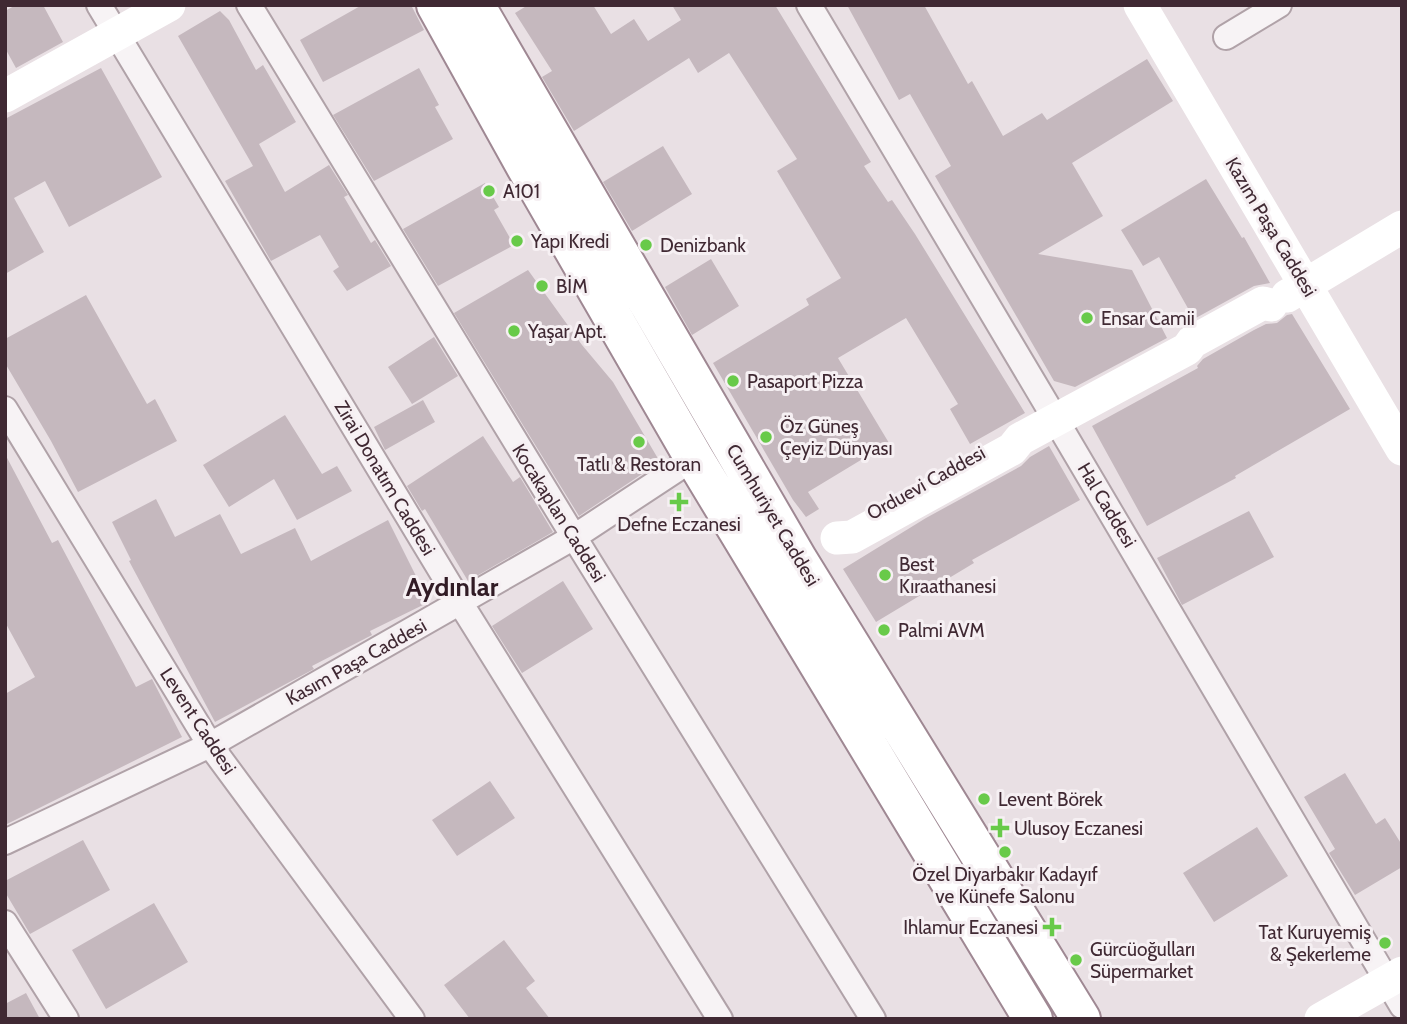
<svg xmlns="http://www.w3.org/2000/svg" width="1407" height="1024" viewBox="0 0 1407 1024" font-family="Cabin,sans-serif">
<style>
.building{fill:#c5b8be}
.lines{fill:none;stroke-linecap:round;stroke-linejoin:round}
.street-casing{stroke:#b0a2a8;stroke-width:28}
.highway-casing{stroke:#9f8893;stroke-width:42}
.street{stroke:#f7f3f5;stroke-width:24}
.secondary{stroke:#fff;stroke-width:33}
.highway{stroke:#fff;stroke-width:38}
.poi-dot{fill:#68ca49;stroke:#f6f0f3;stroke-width:2.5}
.labels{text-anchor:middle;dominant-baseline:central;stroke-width:6;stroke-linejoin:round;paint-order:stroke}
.poi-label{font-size:19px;fill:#402933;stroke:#f6f0f3;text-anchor:start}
.street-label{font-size:19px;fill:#402933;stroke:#f6f0f3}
.district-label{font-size:26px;font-weight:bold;fill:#311b25;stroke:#f6f0f3}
</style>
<rect width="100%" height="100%" fill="#e9e0e4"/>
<path class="building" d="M 16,5 L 43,5 L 63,42 L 16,68 L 5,48 L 5,11 Z
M 362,5 L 411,5 L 424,30 L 323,82 L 300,40 Z
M 528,5 L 593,5 L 611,34 L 634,19 L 648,41 L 681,20 L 672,5 L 775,5 L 871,162 L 864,166 L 888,202 L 892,200 L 915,234 L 1025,413 L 970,444 L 950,409 L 958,404 L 906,318 L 838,358 L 889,443 L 808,492 L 819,509 L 806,517 L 793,500 L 713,363 L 809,305 L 806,299 L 841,278 L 777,171 L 797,159 L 729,53 L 698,73 L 689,58 L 574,131 L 542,77 L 552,71 L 515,13 Z
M 847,5 L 924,5 L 968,84 L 972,81 L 1003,136 L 1042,113 L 1047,120 L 1147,59 L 1173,101 L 1072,163 L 1103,216 L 1038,254 L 1132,270 L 1167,338 L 1075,387 L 1054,381 L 935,176 L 951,166 L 910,94 L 899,100 Z
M 220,11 L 229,20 L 256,70 L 263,65 L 296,122 L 259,144 L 285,192 L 329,165 L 348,195 L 344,197 L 371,243 L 375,240 L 391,266 L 347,291 L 333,271 L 339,267 L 320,235 L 271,261 L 225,181 L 253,166 L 178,36 Z
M 101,68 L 162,177 L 69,227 L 45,181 L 14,198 L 44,252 L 5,274 L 5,119 Z
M 419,68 L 439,105 L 435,107 L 453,139 L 374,181 L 333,115 Z
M 663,146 L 692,194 L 632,231 L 603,182 Z
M 1206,179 L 1242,238 L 1244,237 L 1270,283 L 1254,286 L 1194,319 L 1159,257 L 1143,266 L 1121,230 Z
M 485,183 L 499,207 L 494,210 L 514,245 L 438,286 L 403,229 Z
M 711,259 L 739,306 L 692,335 L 665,287 Z
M 528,270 L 582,345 L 613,382 L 660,462 L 579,516 L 454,313 Z
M 86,295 L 147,404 L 155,399 L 177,441 L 78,492 L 51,441 L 5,363 L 5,339 Z
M 1292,314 L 1350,409 L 1235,476 L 1236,478 L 1147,526 L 1092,426 L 1198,368 L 1197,366 L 1203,359 L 1254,330 L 1266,324 L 1277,323 L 1287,315 Z
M 434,337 L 458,376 L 412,404 L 388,367 Z
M 423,400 L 435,422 L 385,450 L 374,427 Z
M 285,415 L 322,474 L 337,466 L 352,491 L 297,520 L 274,479 L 229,507 L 203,465 Z
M 483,436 L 513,482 L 520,477 L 553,532 L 468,581 L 425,509 L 422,511 L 407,486 Z
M 1049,446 L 1080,500 L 972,560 L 974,563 L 876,622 L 843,569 L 926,518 L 1021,466 L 1030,457 Z
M 5,454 L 52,543 L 58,540 L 136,687 L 152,679 L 182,737 L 5,825 L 5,694 L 35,677 L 5,622 Z
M 156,499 L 175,537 L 220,514 L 241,554 L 295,528 L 311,561 L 388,520 L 429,602 L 370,631 L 372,635 L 312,666 L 314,669 L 215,722 L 129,561 L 131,560 L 112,522 Z
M 1249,511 L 1274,557 L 1182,605 L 1157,558 Z
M 563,581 L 593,629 L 522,673 L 492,626 Z
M 1345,773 L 1376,824 L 1385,818 L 1402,845 L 1402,867 L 1355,895 L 1329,853 L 1335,849 L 1304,797 Z
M 490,781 L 515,818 L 457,856 L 432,820 Z
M 1257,827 L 1288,876 L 1214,922 L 1183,873 Z
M 83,840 L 110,890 L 30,934 L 5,892 L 5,881 Z
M 154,903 L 188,962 L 106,1009 L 72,950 Z
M 504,940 L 535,981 L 526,988 L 550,1019 L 470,1019 L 444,985 Z
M 26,993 L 40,1019 L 5,1019 L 5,1004 Z"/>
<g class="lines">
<g class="street-casing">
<path id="street" d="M 99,5 L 461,604 L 720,1019
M 249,5 L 574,537 L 873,1019
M 809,5 L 1063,432 L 1402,1006
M 1226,37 L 1279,5
M 5,409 L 210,745 L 412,1019
M 5,842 L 210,745 L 574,537 L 694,458
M 5,923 L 66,1019"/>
</g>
<g class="highway-casing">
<path id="highway" d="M 436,5 L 526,167 L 694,458 L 1033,1019
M 475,5 L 798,560 L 1081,1019"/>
</g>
<use href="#street" class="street"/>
<path class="secondary" d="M 1140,5 L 1402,449
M 5,96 L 169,5
M 1287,296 L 1402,227
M 837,538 L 852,537 L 1012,449 L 1020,439 L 1187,349 L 1192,342 L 1263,303 L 1271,305
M 1321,1019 L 1402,973"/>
<use href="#highway" class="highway"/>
</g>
<g class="poi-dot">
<circle cx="489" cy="191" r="7"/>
<circle cx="517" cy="241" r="7"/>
<circle cx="646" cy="245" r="7"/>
<circle cx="542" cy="286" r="7"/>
<circle cx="1087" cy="318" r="7"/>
<circle cx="514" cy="331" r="7"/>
<circle cx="733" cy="381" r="7"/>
<circle cx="766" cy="437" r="7"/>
<circle cx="639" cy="442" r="7"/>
<path d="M675.5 491.5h7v7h7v7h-7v7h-7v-7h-7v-7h7z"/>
<circle cx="885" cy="575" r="7"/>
<circle cx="884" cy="630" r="7"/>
<circle cx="984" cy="799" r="7"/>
<path d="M996.5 817.5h7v7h7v7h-7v7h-7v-7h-7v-7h7z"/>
<circle cx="1005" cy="852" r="7"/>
<path d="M1048.5 916.5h7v7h7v7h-7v7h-7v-7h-7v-7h7z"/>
<circle cx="1385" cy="943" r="7"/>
<circle cx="1076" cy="960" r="7"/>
</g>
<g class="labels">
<g class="poi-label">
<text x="503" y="191">A101</text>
<text x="531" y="241">Yapı Kredi</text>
<text x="660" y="245">Denizbank</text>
<text x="556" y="286">BİM</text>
<text x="1101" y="318">Ensar Camii</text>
<text x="528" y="331">Yaşar Apt.</text>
<text x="747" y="381">Pasaport Pizza</text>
<text x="780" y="426">Öz Güneş<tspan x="780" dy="22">Çeyiz Dünyası</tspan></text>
<text x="639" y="464" text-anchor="middle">Tatlı &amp; Restoran</text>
<text x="679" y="524" text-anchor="middle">Defne Eczanesi</text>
<text x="899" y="564">Best<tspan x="899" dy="22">Kıraathanesi</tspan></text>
<text x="898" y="630">Palmi AVM</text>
<text x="998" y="799">Levent Börek</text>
<text x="1014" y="828">Ulusoy Eczanesi</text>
<text x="1005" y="874" text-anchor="middle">Özel Diyarbakır Kadayıf<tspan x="1005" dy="22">ve Künefe Salonu</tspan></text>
<text x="1038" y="927" text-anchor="end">Ihlamur Eczanesi</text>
<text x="1371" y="932" text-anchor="end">Tat Kuruyemiş<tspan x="1371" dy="22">&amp; Şekerleme</tspan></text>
<text x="1090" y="949">Gürcüoğulları<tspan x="1090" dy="22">Süpermarket</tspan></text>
</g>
<g class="street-label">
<text transform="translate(1271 227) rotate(59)">Kazım Paşa Caddesi</text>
<text transform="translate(385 478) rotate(59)">Zirai Donatım Caddesi</text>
<text transform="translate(926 483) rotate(-29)">Orduevi Caddesi</text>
<text transform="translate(1107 505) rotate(59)">Hal Caddesi</text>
<text transform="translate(559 513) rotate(58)">Kocakaplan Caddesi</text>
<text transform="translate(773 515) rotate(59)">Cumhuriyet Caddesi</text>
<text transform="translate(356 662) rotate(-29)">Kasım Paşa Caddesi</text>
<text transform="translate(198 721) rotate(57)">Levent Caddesi</text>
</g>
<g class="district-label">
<text x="452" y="587">Aydınlar</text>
</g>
</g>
<rect width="1407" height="1024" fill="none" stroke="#402933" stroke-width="14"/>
</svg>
